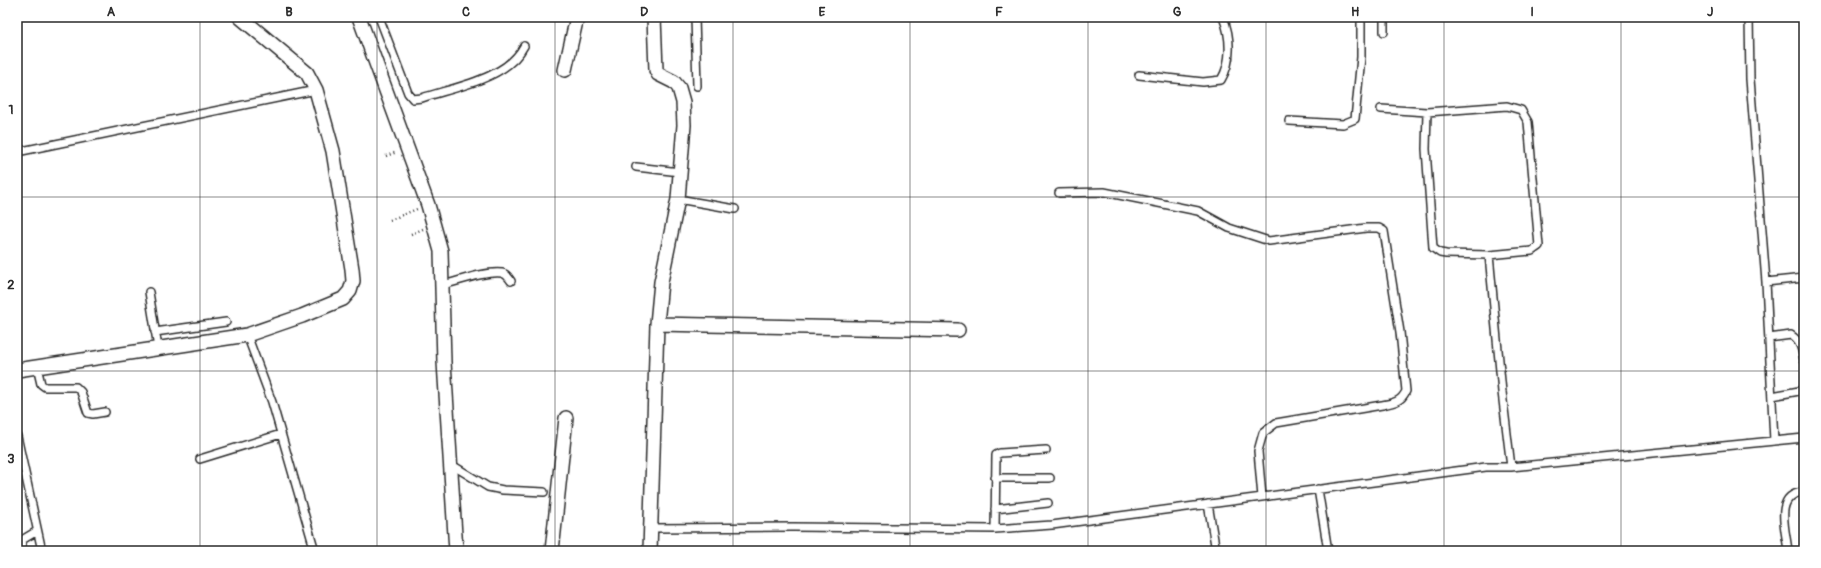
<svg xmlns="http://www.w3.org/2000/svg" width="1821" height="568" viewBox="0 0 1821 568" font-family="Pangolin,sans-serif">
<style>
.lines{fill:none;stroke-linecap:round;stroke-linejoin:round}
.service-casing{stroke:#2b2b2b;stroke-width:10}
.minor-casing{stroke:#2b2b2b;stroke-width:16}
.path{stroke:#2b2b2b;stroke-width:2.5;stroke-dasharray:1 3;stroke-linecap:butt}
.service{stroke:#fff;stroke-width:7}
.minor{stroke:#fff;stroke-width:13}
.grid{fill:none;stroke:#2b2b2b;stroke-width:1;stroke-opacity:0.55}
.neatline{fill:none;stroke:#2b2b2b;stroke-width:1.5}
.grid-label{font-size:13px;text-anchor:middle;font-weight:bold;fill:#2b2b2b}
</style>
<rect width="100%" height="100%" fill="#fff"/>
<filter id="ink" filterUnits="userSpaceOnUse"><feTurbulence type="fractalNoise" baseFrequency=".025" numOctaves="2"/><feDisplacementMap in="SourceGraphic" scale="8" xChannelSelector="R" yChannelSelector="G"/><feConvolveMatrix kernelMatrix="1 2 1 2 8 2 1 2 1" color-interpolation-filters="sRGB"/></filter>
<g filter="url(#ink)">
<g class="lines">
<g class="service-casing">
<path id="service" d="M 379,17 L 408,93 L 413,99 L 422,98 C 455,87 507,79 524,46
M 695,17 L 697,86
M 1384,17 L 1384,32
M 1749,17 L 1750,79 L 1766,282 L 1774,441
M 1139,75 L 1203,82 L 1221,80 C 1232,62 1231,37 1223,17
M 1381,109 L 1427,112 L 1507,106 L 1521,110 L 1528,122 L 1539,246 L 1532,251 L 1489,255 L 1502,392 L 1511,467
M 1427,112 L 1426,149 L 1433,248 L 1440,253 L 1446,254 L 1489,255
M 1289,121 L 1343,124 L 1355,119 L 1361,57 L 1361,17
M 17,152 L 316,90
M 636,167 L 680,172
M 1059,193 L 1104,192 L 1198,211 L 1229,228 L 1269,241 L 1366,228 L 1379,228 L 1384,231 L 1400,332 L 1406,391 C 1401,402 1393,403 1382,405 L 1276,423 L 1263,433 L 1258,451 L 1262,497
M 678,199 L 735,209
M 1766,282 L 1804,278
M 443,285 C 459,281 485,271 502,273 C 507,274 508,277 511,281
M 149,292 L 158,348
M 155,332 L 226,322
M 247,335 L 272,402 L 315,551
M 1769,338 L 1791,335 C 1801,342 1802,349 1804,360
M 37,367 L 41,384 L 45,387 L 76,387 L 81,392 L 88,413 L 93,414 L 105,412
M 1772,396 L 1799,391 L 1804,389
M 17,436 L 42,551
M 200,459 L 281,434
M 452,465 L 488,487 L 503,490 L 544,492
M 995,478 L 1050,478
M 1318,489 L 1328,551
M 1208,504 L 1216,551
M 995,509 L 1048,503
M 652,528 L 793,527 L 995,529 L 1052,525 L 1486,467 L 1511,467 L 1804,438
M 995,529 L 996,455 L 1000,453 L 1046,450
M 22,551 L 22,540 L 37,531
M 1788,551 C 1786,530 1773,494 1804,492"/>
</g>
<g class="minor-casing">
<path id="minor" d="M 359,17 L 428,205 L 441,251 L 444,362 L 456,551
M 565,70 L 577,17
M 657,324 L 958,330
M 17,370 L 247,335 L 302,316 L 343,299 L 350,291 L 353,281 L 352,269 L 333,151 L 316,90 L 307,73 L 240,17
M 552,551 L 566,418
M 650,551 L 657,324 L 661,282 L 678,199 L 684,125 L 683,102 L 679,88 L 674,82 L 658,74 L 656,70 L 654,17"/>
</g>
<path class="path" d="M 386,156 L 397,152
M 390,220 L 417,209
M 411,234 L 423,229"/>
<use href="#service" class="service"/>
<use href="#minor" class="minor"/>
</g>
</g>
<path class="grid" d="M 200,17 L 200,551M 377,17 L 377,551M 555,17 L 555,551M 733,17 L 733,551M 910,17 L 910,551M 1088,17 L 1088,551M 1266,17 L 1266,551M 1444,17 L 1444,551M 1621,17 L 1621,551M 17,197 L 1804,197M 17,371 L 1804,371"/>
<rect width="1821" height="568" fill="none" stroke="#fff" stroke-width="44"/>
<rect x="22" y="22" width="1777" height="524" class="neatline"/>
<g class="grid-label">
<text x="111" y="16">A</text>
<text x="289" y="16">B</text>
<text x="466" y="16">C</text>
<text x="644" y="16">D</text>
<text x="822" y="16">E</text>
<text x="999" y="16">F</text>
<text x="1177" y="16">G</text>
<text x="1355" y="16">H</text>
<text x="1532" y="16">I</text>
<text x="1710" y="16">J</text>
<text x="11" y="114">1</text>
<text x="11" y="289">2</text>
<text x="11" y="463">3</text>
</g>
</svg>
